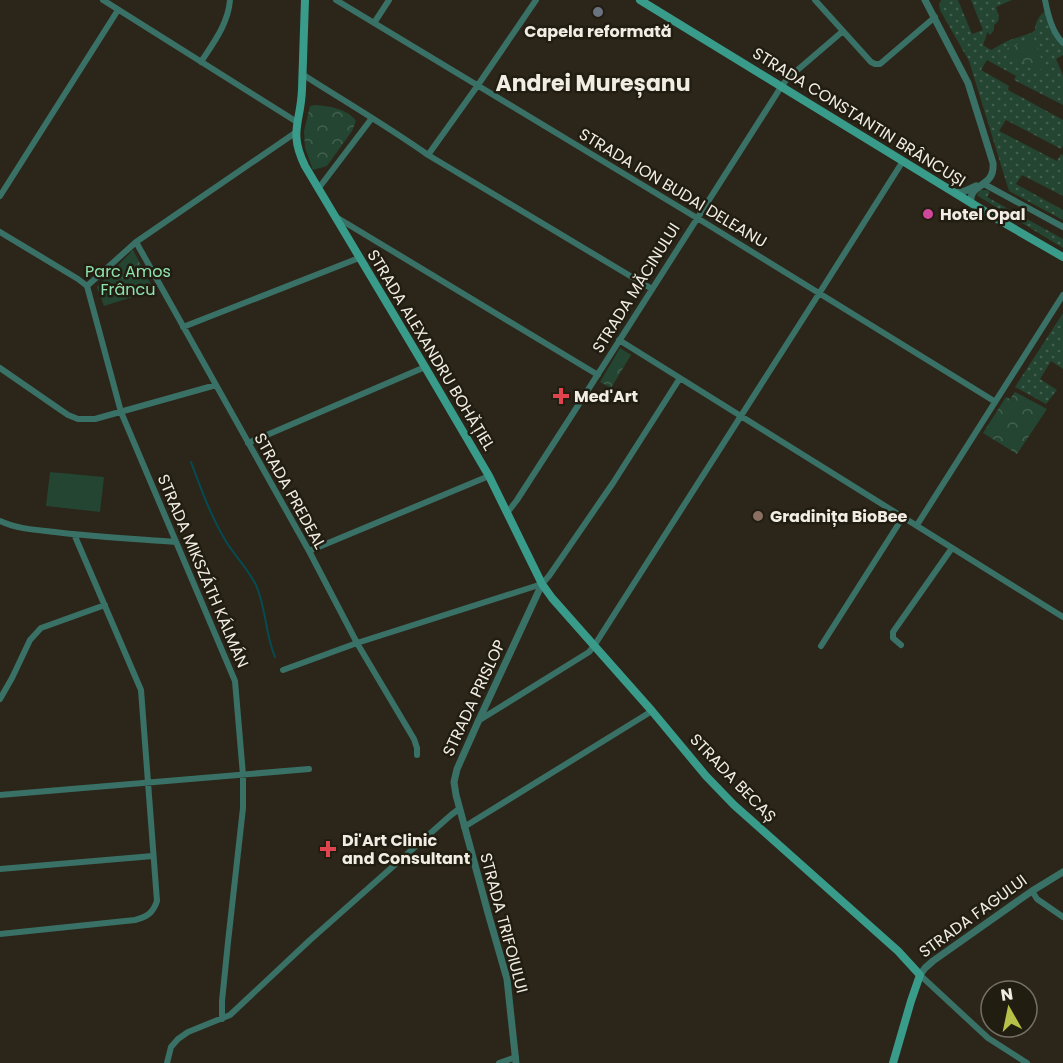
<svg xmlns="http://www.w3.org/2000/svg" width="1063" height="1063" viewBox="0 0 1063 1063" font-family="Poppins,sans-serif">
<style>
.grass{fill:url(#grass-dots)}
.park{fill:url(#park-crowns)}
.pitch{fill:#234531}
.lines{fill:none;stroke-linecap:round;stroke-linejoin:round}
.stream{stroke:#044b52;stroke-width:2}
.minor{stroke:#397166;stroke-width:6}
.tertiary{stroke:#397166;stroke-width:7}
.secondary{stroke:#399b8a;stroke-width:8}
.worship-dot{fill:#6b7280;stroke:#221d11;stroke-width:2}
.hotel-dot{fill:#d1479c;stroke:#221d11;stroke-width:2}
.health-dot{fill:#e0444e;stroke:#221d11;stroke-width:2}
.education-dot{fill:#8d6e63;stroke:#221d11;stroke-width:2}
.labels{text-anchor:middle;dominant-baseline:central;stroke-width:5;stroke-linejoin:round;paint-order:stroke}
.poi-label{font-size:16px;font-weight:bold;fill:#f1ede5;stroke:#221d11;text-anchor:start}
.street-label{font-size:16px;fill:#f1ede5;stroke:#221d11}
.park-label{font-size:16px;fill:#8fe3b0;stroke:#221d11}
.district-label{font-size:22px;font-weight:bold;fill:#f1ede5;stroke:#221d11}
</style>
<defs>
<pattern id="grass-dots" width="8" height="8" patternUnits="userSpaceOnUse" patternTransform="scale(1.5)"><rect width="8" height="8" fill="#234531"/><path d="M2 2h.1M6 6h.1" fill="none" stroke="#43604f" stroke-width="1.8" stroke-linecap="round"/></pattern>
<pattern id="park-crowns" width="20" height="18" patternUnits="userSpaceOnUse" patternTransform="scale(1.5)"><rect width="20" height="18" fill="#234531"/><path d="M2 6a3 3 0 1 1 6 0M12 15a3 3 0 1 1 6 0" fill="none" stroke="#43604f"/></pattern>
</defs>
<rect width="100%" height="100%" fill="#2c261a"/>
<path class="grass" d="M 941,0 L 958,0 L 972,34 L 983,30 L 971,0 L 1012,0 L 996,7 C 998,15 1002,20 994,25 L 994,30 L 990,35 L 987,32 L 986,37 L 983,45 L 991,50 L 1007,41 L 1031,33 L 1035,30 C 1036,21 1038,17 1045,11 L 1063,45 L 1063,55 L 1056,59 L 1063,75 L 1063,105 L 1014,80 L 1016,76 L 987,60 L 981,70 L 1009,86 L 1008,90 L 1063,120 L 1063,146 L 1061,149 L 1006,120 L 999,131 L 1057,161 L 1061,154 L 1063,155 L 1063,196 L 1022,175 L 1016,184 L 1063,210 L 1063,220 L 1009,191 L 969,61 L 940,10 L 939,6 Z
M 980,190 L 987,190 L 990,192 L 987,197 L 1063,239 L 1063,248 L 978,196 L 977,195 Z
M 1063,313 L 1063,369 L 1051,361 L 1040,379 L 1057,390 L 1046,404 L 1015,387 Z"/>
<path class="park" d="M 1034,38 L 1046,72 L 1000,51 Z
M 315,105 C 329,106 348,109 356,121 L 352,131 L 327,166 L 313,170 L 305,148 L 304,131 L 310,106 Z
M 133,250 L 154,290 L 104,306 L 97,287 Z
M 620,348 L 631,355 L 611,388 L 600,382 Z
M 1015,392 L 1047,409 L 1017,454 L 983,433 L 1006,397 L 1010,399 Z"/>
<path class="pitch" d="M 50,472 L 104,477 L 100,512 L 46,506 Z"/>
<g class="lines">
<path class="stream" d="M 191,462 C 201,489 211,517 227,543 C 236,557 248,569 256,585 C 266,607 265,634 275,657"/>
<path class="minor" d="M 103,0 L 297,122
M 336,0 L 702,221 L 994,401
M 815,0 L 871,62 L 875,64 L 880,64 L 935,17
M 1045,0 C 1048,15 1052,32 1063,43
M 374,23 L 389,0
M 201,62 C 214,42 228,24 230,0
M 302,74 C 344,101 387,126 428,155 L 652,289
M 428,155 L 478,85 L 536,0
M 984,184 L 1063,227
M 318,189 L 372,118
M 0,196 L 118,10
M 336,217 L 598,375
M 0,232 L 78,279 L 87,286
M 136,242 L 309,551 L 357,643 L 414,739 L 417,748 L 417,755
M 87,286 L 121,412 L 235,681 L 243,775 L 243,808 L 228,942 L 222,1001 L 222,1019
M 87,286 L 136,242 L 295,133
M 183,327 L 359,258
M 619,340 L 1063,617
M 0,368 L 68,415 L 78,419 L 95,419 L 216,385
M 248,443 L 425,367
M 507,513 L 517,500 L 570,418 L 781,87 L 787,79 L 843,31
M 0,521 C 17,529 36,530 55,532 C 95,537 136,539 176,542
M 917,525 L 1063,295
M 309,551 L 489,476
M 901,645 L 893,638 L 893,632 L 952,548
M 821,646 L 903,517
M 283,670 L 357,643 L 542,584 L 549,576 L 613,483 L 680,378
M 0,699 L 12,678 L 30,640 L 41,628 L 105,605
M 478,721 L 589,652 L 594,646 L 815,300 L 903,161
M 0,795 L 309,769
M 464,827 L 652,711
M 0,869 L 153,856
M 1032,891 L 1037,899 L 1063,917
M 0,934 L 135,920 C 147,917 153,913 157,901 L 141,690 L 74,534
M 920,975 L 988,1038 L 1027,1063
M 167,1063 L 171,1047 L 178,1039 L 188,1032 L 230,1015 L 310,940 L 451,815 L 459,809
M 499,1063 L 516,1057"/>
<path class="tertiary" d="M 925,0 L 968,83 L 993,163 C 995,189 969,182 971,202
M 955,193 L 965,191 L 976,186
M 920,975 L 925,968 L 933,961 L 1032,891 L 1063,872
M 516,1063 L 507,979 L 488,913 L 456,795 L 454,782 L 457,769 L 478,722 L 542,584"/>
<path class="secondary" d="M 305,0 C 304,30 303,59 302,89 C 301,123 288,131 305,166 L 425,367 L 489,476 L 542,584 L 552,598 L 652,711 L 706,776 L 734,805 L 898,951 L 920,975 L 911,1001 L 893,1063
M 640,0 L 999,220 L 1063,257"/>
</g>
<circle class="worship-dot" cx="598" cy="12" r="6"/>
<circle class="hotel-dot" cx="928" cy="214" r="6"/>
<g class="health-dot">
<path d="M558 387h6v6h6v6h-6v6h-6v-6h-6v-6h6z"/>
<path d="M325 840h6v6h6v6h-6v6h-6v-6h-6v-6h6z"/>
</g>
<circle class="education-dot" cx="758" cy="516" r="6"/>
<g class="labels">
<g class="poi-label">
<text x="598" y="31" text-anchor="middle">Capela reformată</text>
<text x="940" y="214">Hotel Opal</text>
<text x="574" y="396">Med'Art</text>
<text x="770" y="516">Gradinița BioBee</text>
<text x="342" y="840">Di'Art Clinic<tspan x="342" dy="18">and Consultant</tspan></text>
</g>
<g class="street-label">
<text transform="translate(859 117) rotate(32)">STRADA CONSTANTIN BRÂNCUȘI</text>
<text transform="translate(673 188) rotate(31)">STRADA ION BUDAI DELEANU</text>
<text transform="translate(636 288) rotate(-58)">STRADA MĂCINULUI</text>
<text transform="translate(431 350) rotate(59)">STRADA ALEXANDRU BOHĂȚIEL</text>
<text transform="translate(290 491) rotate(61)">STRADA PREDEAL</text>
<text transform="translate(203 571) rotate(67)">STRADA MIKSZÁTH KÁLMÁN</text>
<text transform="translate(474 698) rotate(-65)">STRADA PRISLOP</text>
<text transform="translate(733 778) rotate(46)">STRADA BECAȘ</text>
<text transform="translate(973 916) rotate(-36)">STRADA FAGULUI</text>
<text transform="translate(504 923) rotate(75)">STRADA TRIFOIULUI</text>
</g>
<g class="park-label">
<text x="128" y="271">Parc Amos<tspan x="128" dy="18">Frâncu</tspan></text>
</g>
<g class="district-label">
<text x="593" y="83">Andrei Mureșanu</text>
</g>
</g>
<g transform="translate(1009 1009) rotate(351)"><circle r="28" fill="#221d11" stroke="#757066" stroke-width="1.5"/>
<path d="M0-4.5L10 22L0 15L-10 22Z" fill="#b7c148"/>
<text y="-9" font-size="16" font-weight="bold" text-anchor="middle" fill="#f1ede5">N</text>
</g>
</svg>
